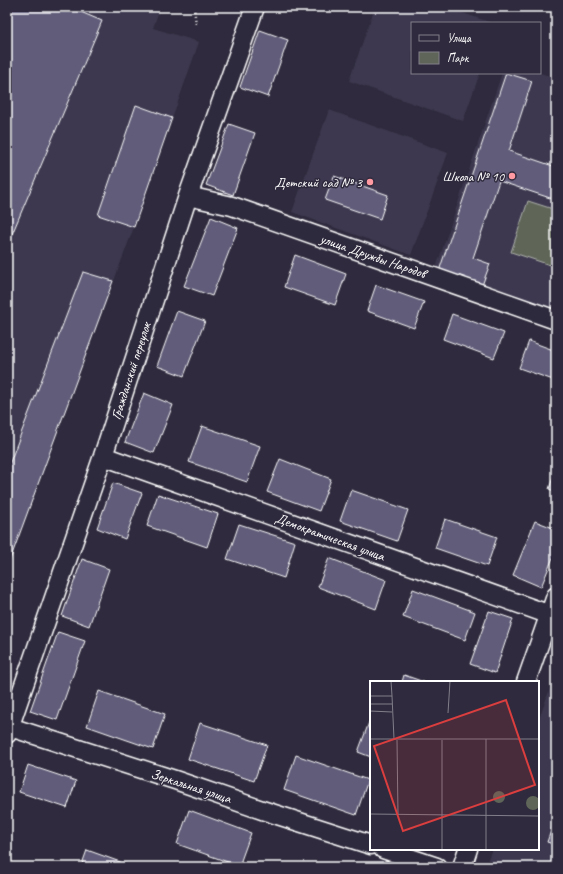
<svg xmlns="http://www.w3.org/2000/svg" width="563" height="874" viewBox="0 0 563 874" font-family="Caveat,sans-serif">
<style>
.built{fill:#3e394f}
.green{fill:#5f6659;stroke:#afb2ac}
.building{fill:#615b79;stroke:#fff}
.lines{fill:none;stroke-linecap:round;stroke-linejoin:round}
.minor-casing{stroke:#fff;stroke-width:21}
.path{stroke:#fff;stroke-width:2.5;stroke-dasharray:1 3;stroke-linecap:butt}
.minor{stroke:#2f2a3d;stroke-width:18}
.poi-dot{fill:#ff9aa2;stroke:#2f2a3d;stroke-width:1.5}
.labels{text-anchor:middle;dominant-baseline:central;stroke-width:3;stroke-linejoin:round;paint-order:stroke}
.poi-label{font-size:14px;fill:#fff;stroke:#2f2a3d;text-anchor:end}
.street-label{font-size:14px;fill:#fff;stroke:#2f2a3d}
.inset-road{fill:none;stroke:#827f8b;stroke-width:1}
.view{fill:#da3e3e;fill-opacity:0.15;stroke:#da3e3e;stroke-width:2}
.inset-edge{fill:none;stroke:#fff;stroke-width:2}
</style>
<rect width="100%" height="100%" fill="#2f2a3d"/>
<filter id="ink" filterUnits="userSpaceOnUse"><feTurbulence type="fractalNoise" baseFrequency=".025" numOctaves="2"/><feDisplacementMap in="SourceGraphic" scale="8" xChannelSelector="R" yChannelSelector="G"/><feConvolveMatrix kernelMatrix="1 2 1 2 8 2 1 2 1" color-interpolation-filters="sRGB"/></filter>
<g filter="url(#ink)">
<path class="built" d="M 7,7 L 159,7 L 160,8 L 153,28 L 199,42 L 134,227 L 7,568 Z
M 375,7 L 445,7 L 492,23 L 412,23 L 412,73 L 480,73 L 463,121 L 349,81 Z
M 502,73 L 540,73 L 556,78 L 556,316 L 434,274 Z
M 329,110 L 448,153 L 411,255 L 292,212 Z
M 556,672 L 556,867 L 485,867 L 492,849 L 538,849 L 538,722 Z"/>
<path class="green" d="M 528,201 L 556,210 L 556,267 L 511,252 Z"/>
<path class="building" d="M 7,7 L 69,7 L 102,21 L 7,246 Z
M 260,30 L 288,40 L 268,97 L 240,87 Z
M 506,73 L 532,81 L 509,151 L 556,167 L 556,200 L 499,181 L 473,258 L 490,264 L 481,288 L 438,274 Z
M 136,105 L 172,118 L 134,227 L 98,215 Z
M 229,124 L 255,133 L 233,195 L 206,185 Z
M 334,176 L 388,195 L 380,219 L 325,200 Z
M 211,217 L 238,228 L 212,296 L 184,286 Z
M 295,255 L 346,274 L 335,305 L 284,287 Z
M 83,272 L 113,281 L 7,568 L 7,470 Z
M 376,285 L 424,302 L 414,328 L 367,311 Z
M 177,311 L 205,321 L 184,376 L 157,366 Z
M 452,314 L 504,333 L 494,358 L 443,339 Z
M 529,341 L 556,351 L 556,381 L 519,368 Z
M 144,393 L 173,405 L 154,453 L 125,442 Z
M 202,426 L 260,446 L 247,482 L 189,462 Z
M 280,459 L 331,479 L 319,511 L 267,492 Z
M 556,469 L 556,492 L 549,489 Z
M 113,483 L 142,493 L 125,539 L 97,528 Z
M 351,490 L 408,510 L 397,541 L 340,521 Z
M 158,494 L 218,514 L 207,547 L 147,526 Z
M 445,519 L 497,537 L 487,566 L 435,548 Z
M 535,521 L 556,529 L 556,550 L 541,587 L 513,575 Z
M 239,524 L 295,542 L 284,578 L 227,559 Z
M 329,558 L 386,580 L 376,609 L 318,587 Z
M 82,559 L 109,569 L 89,626 L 62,616 Z
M 413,589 L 475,612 L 465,640 L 403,617 Z
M 489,611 L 513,619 L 495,673 L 470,664 Z
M 58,632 L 85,641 L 57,720 L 30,711 Z
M 404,675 L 424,682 L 402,682 Z
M 99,691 L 165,714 L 153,749 L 87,726 Z
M 371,717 L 371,757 L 358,752 Z
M 200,723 L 267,745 L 254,781 L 188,759 Z
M 296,755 L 368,780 L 356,815 L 284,790 Z
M 28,765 L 76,781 L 67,808 L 19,792 Z
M 189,810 L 251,833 L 239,866 L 177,844 Z
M 556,817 L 556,845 L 547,842 Z
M 87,850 L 134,867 L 81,867 Z"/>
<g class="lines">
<g class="minor-casing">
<path id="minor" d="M 188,196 L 232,206 L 556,320
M 103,456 L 556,617
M 526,682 L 556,596
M 10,727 L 175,780 L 265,811 L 371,845
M 7,734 L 103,456 L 188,196 L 255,7
M 383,849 L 437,867
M 462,867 L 468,849"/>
</g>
<path class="path" d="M 194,7 L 196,25"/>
<use href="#minor" class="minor"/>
</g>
</g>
<g class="poi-dot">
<circle cx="512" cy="176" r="4"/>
<circle cx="370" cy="182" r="4"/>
</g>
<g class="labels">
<g class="poi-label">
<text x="504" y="176">Школа № 10</text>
<text x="362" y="182">Детский сад № 3</text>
</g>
<g class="street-label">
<text transform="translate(373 256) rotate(19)">улица Дружбы Народов</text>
<text transform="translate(131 371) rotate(-72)">Гражданский переулок</text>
<text transform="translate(330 537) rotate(20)">Демократическая улица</text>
<text transform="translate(191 786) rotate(18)">Зеркальная улица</text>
</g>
</g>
<g transform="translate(370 681)">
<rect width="169" height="169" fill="#2f2a3d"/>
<path d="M123 116a6 6 0 1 1 12 0a6 6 0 1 1-12 0ZM156 122a7 7 0 1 1 14 0a7 7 0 1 1-14 0Z" fill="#5f6659"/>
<path class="inset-road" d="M 21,0 L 22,15M 0,15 L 22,15 L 24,58M 0,23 L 22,23M 0,30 L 22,31M 78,32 L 80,0M 0,58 L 169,58M 116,58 L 116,169M 27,59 L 28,134M 0,133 L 169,135M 72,169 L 72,59"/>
<path class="view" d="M 136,19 L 165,104 L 33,150 L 4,65 Z"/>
<rect width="169" height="169" class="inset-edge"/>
</g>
<rect width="563" height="874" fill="none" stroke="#2f2a3d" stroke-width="24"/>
<rect x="12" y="12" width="539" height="850" fill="none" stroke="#fff" stroke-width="1.5" filter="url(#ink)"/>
<rect x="411" y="22" width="130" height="52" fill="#2f2a3d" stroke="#827f8b"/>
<rect x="419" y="35" width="20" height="6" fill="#2f2a3d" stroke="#827f8b"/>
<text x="447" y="42" font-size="12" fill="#ffffff">Улица</text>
<rect x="419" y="52" width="20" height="12" fill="#5f6659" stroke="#827f8b"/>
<text x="447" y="62" font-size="12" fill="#ffffff">Парк</text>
</svg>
